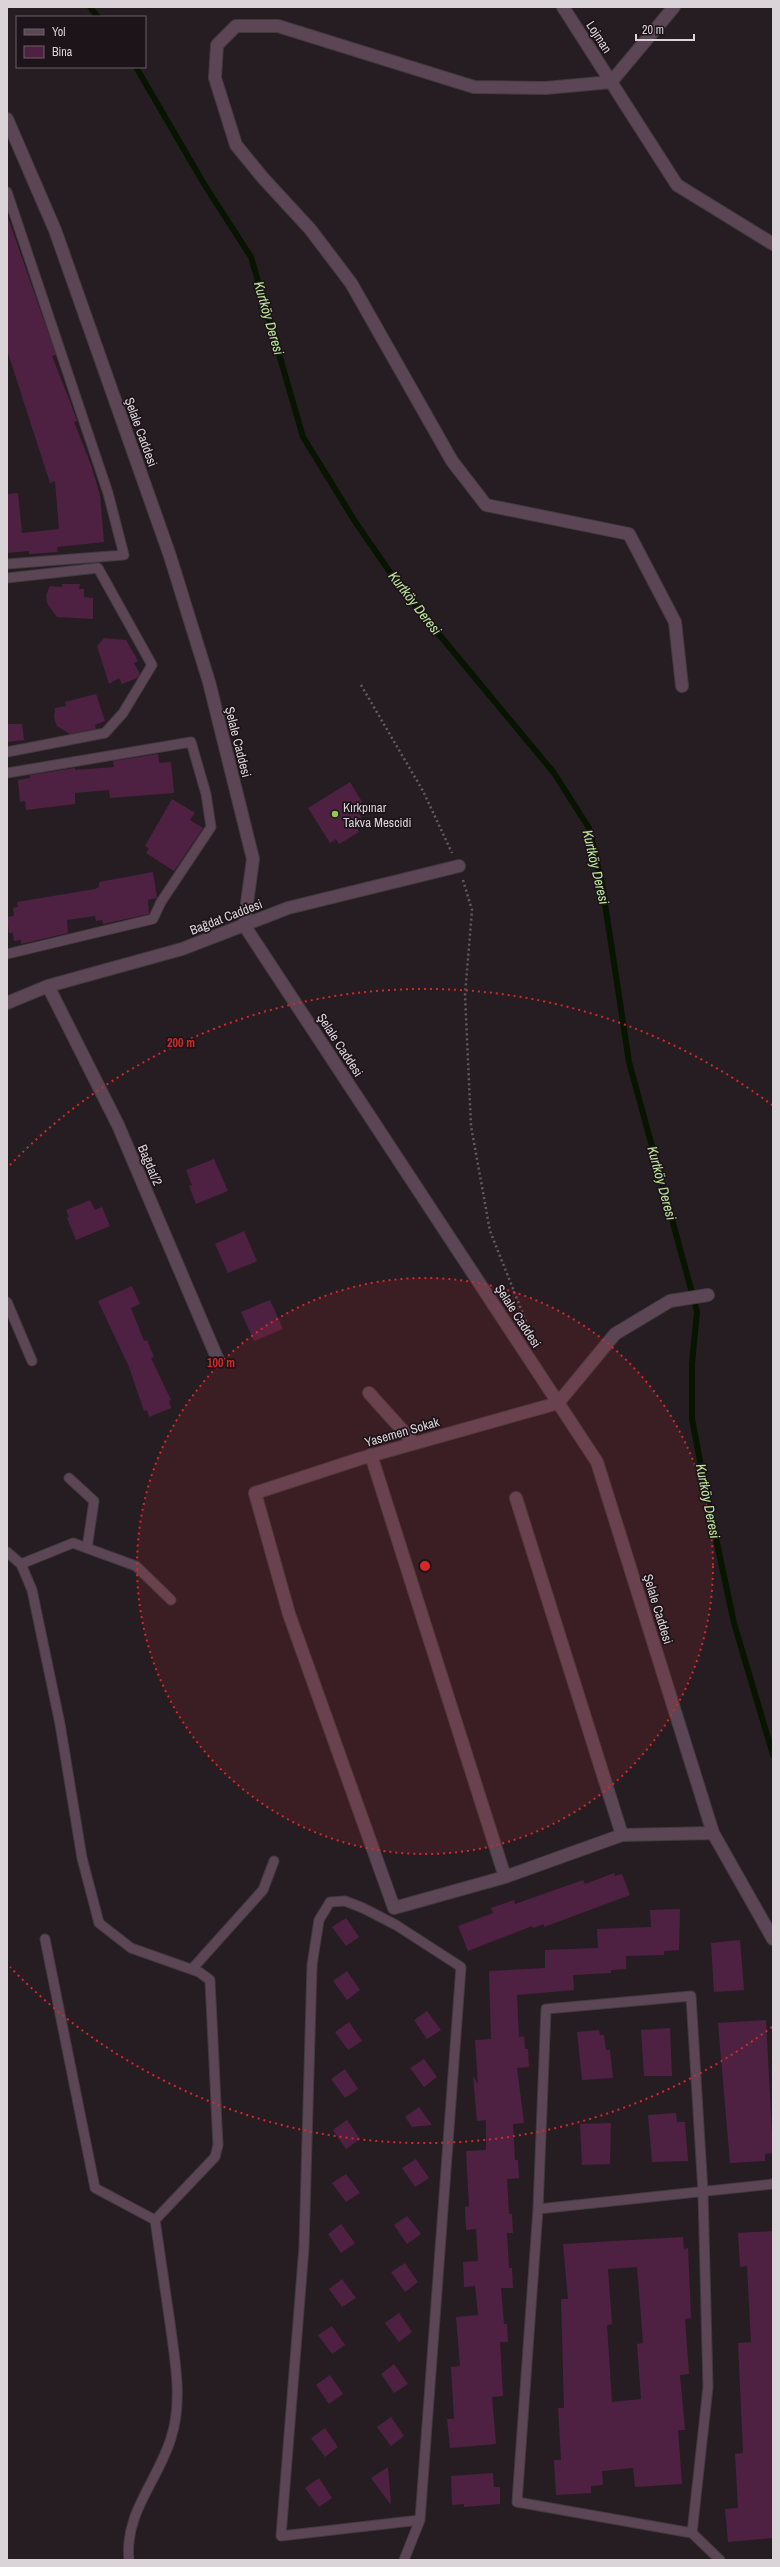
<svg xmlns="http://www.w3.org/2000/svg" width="780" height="2567" viewBox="0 0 780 2567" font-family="'Archivo Narrow',sans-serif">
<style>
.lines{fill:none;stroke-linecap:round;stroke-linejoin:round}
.stream{stroke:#071400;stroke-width:6}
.building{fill:#4e2142;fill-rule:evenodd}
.lane-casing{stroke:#433a40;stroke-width:11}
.street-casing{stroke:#433a40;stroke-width:14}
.path{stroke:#635b60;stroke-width:2.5;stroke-dasharray:2 3;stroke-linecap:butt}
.lane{stroke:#5c4655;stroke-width:9}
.street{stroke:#5c4655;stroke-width:12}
.ring{fill:none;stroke:#d62828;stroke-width:2;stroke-dasharray:2 4}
.poi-dot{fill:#8bce46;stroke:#1d141a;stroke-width:1.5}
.labels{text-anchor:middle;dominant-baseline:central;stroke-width:3.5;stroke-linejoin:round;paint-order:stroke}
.street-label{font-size:13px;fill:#dad3d7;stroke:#1d141a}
.poi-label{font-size:13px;fill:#dad3d7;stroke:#1d141a;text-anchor:start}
.water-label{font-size:14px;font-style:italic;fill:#bbe698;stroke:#1d141a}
.centre{fill:#d62828;stroke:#1d141a;stroke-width:2}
.ring-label{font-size:12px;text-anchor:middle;font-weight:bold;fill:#d62828;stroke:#1d141a;stroke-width:3.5;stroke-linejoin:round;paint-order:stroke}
</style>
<rect width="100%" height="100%" fill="#261d23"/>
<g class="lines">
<path class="stream" d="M 90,7 L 98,17
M 136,67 L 204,184 L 251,257 L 303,437 L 356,523 L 403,591 L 554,773 L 589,828 L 602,884 L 629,1062 L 697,1311 L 692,1364 L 692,1419 L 705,1487 L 734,1623 L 773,1755"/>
</g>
<path class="building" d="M 8,218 L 56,355 L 52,356 L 71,404 L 77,421 L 74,422 L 91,465 L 100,495 L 104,542 L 57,547 L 58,552 L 29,554 L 29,551 L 7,553 L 7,494 L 18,493 L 22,533 L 59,529 L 55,481 L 50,483 L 7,350 Z
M 62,584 L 80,584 L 79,589 L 84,589 L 84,597 L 93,598 L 93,619 L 57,617 L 47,603 L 46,595 L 50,586 L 62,587 Z
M 104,638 L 126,640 L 138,661 L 134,663 L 140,674 L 137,678 L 122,684 L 119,678 L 109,684 L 97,646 Z
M 96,694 L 105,721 L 95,725 L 96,729 L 70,734 L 57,726 L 54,718 L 55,708 L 66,706 L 65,702 Z
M 7,724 L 22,724 L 24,740 L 7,742 Z
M 158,754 L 159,763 L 171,762 L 174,793 L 110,798 L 109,790 L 75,793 L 75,804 L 26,810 L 25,801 L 20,802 L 18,780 L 30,778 L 30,775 L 75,768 L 75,770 L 114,767 L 113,761 Z
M 350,782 L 362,802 L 355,807 L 363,820 L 355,825 L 359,832 L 339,844 L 336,839 L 330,843 L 308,808 Z
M 172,799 L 195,813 L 190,820 L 203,828 L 174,871 L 146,853 L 149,848 L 145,846 Z
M 153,872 L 157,898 L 148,900 L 149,914 L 103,924 L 102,920 L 96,921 L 95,916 L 67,920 L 68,933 L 21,944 L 21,940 L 14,941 L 13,933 L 9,933 L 7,917 L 14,916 L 13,908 L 18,907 L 17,902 L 95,889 L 99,887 L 99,882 Z
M 214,1159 L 228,1191 L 196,1204 L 189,1186 L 192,1185 L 186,1170 Z
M 90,1200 L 95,1210 L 102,1207 L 110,1226 L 76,1240 L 67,1218 L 69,1217 L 66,1210 Z
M 244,1231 L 257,1261 L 228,1273 L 215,1244 Z
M 132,1286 L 140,1304 L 131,1308 L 144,1341 L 147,1340 L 154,1357 L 151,1358 L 171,1400 L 169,1401 L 171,1408 L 149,1417 L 147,1410 L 144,1411 L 129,1367 L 98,1301 Z
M 270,1300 L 283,1329 L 254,1341 L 241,1312 Z
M 614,1873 L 615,1876 L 622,1874 L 630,1895 L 544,1927 L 544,1924 L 533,1928 L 532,1926 L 468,1951 L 458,1926 L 493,1913 L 491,1908 L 514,1900 L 515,1904 L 583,1880 L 585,1884 Z
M 680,1909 L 679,1950 L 664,1951 L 664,1955 L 626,1956 L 626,1969 L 611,1970 L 611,1973 L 573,1975 L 574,1990 L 517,1995 L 519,2037 L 524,2036 L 525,2049 L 528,2049 L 529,2067 L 517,2068 L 524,2123 L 513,2124 L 515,2160 L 518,2160 L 519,2178 L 507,2179 L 509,2214 L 512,2214 L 513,2233 L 507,2233 L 509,2268 L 512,2268 L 513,2288 L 501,2288 L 504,2324 L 507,2324 L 508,2342 L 500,2342 L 503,2396 L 492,2397 L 496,2444 L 450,2448 L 447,2419 L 454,2419 L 451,2367 L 460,2366 L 456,2317 L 478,2315 L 475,2286 L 464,2287 L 463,2262 L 478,2261 L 476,2229 L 466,2230 L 465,2207 L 469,2206 L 466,2151 L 486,2150 L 486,2120 L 477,2121 L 473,2076 L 478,2084 L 475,2040 L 491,2039 L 489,1971 L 545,1968 L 545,1950 L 598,1948 L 597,1929 L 651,1927 L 650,1910 Z
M 346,1918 L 359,1937 L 346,1946 L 332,1927 Z
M 740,1940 L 744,1990 L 714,1992 L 711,1943 Z
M 347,1971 L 360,1990 L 347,2000 L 333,1981 Z
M 427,2011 L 441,2030 L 427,2039 L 414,2020 Z
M 766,2020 L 773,2153 L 765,2154 L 765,2161 L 730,2163 L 718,2023 Z
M 349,2022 L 362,2041 L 348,2050 L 335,2032 Z
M 670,2028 L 672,2076 L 644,2076 L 641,2030 Z
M 599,2030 L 600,2035 L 604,2035 L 606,2050 L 610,2050 L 613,2078 L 582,2080 L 577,2032 Z
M 424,2059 L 437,2077 L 424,2087 L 410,2068 Z
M 345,2069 L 358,2089 L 345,2098 L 331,2079 Z
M 419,2107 L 432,2125 L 412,2127 L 405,2117 Z
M 676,2113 L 677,2122 L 685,2122 L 688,2161 L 652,2162 L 648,2115 Z
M 347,2120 L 360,2139 L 346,2149 L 333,2130 Z
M 611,2123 L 610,2164 L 582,2165 L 580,2124 Z
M 416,2159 L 429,2178 L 415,2187 L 402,2168 Z
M 346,2174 L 360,2193 L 346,2202 L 332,2183 Z
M 407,2216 L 421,2234 L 407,2244 L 394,2225 Z
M 341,2224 L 355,2243 L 341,2253 L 328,2234 Z
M 773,2231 L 773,2538 L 728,2542 L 725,2509 L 738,2508 L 735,2454 L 743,2453 L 738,2343 L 751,2342 L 747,2266 L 740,2267 L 738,2233 Z
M 683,2237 L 684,2249 L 688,2248 L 691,2318 L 685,2319 L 689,2374 L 680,2375 L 685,2430 L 678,2430 L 682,2484 L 635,2487 L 633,2468 L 602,2471 L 603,2485 L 591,2486 L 591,2493 L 556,2495 L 554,2460 L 561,2460 L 558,2408 L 564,2408 L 561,2299 L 568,2299 L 563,2244 ZM 637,2267 L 643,2343 L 637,2344 L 641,2399 L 612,2402 L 607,2325 L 612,2324 L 608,2269 Z
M 405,2263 L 418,2282 L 405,2292 L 391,2272 Z
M 342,2279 L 356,2298 L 342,2307 L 329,2289 Z
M 399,2313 L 412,2332 L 399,2342 L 385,2323 Z
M 332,2326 L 345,2345 L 332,2354 L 318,2335 Z
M 394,2364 L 408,2384 L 394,2393 L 381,2374 Z
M 330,2375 L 343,2394 L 329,2404 L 316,2385 Z
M 391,2417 L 404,2436 L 391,2446 L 377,2427 Z
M 325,2428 L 338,2447 L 325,2457 L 311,2438 Z
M 388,2467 L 391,2505 L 371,2478 Z
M 493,2473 L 494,2487 L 500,2487 L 500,2504 L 464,2507 L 464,2504 L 452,2505 L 451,2476 Z
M 319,2478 L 332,2498 L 319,2507 L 305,2488 Z"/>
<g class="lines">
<g class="lane-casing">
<path id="lane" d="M 7,192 L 108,493 L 124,555 L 7,564
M 7,578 L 98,568 L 152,665 L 123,713 L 105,733 L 7,752
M 7,773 L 191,742 L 206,794 L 211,827 L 161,902 L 153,919 L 7,954
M 7,1302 L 32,1361
M 69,1478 L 94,1501 L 87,1548
M 7,1552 L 21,1564 L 32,1590 L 60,1724 L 82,1858 L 99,1923 L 131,1948 L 199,1972 L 210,1980 L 218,2145 L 215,2157 L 155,2220 C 160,2255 165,2289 170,2323 C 175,2361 183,2401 171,2438 C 158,2481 124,2513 129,2560
M 21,1564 L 73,1543 L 136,1566 L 171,1600
M 45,1939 L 95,2188 L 155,2220
M 192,1969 L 263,1890 L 274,1861
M 538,2209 L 546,2009 L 691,1996 L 703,2192 L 708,2387 L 692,2533 L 517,2502 L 538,2209 L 773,2184
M 692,2533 L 720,2560
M 404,2560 L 420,2520 L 461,1967 L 396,1925 L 363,1908 L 345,1901 L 330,1902 L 319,1920 L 312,1965 L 304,2247 L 281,2536 L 420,2520"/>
</g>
<g class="street-casing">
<path id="street" d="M 563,7 L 611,82 L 546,88 L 474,87 L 278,26 L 236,26 L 217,45 L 215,78 L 236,145 L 263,178 L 310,229 L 351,283 L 452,461 L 486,505 L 629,534 L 675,622 L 682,686
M 674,7 L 611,82 L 677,185 L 773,244
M 7,119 L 55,230 L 170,556 L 209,682 L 253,859 L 244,925 L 597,1462 L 713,1833 L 773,1939
M 48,986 L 118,1125 L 218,1360
M 7,1003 L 48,986 L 182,949 L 288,908 L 459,866
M 708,1295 L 670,1301 L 615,1334 L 558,1403 L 359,1459 L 255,1493 L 289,1614 L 394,1908 L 505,1877 L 622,1835 L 713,1833
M 369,1393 L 414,1443
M 371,1455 L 505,1877
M 516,1498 L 622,1835"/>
</g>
<path class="path" d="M 361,685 L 423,791 L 452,853
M 463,880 L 472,910 L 465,995 L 471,1126 L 490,1231 L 527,1324"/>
<use href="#lane" class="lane"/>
<use href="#street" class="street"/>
</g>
<circle cx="425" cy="1566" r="288" fill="#d62828" fill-opacity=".12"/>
<g class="ring">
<circle cx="425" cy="1566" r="288"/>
<path d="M772 2027A577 577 0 0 1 10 1967M10 1165A577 577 0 0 1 772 1105"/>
</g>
<circle class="poi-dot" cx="335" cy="814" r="4"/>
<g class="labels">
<g class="street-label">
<text transform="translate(599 37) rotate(57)">Lojman</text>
<text transform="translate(141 432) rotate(70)">Şelale Caddesi</text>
<text transform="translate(238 742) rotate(76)">Şelale Caddesi</text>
<text transform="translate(226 917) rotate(-21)">Bağdat Caddesi</text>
<text transform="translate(340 1045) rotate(57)">Şelale Caddesi</text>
<text transform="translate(150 1165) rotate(67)">Bağdat/2</text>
<text transform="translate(518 1316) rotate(57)">Şelale Caddesi</text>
<text transform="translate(402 1432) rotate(-16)">Yasemen Sokak</text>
<text transform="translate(658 1609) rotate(73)">Şelale Caddesi</text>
</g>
<g class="poi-label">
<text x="343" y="807">Kırkpınar<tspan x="343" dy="15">Takva Mescidi</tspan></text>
</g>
<g class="water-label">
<text transform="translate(269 318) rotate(74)">Kurtköy Deresi</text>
<text transform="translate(415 603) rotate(52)">Kurtköy Deresi</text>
<text transform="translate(596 867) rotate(77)">Kurtköy Deresi</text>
<text transform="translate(662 1183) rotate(75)">Kurtköy Deresi</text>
<text transform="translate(708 1501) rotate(79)">Kurtköy Deresi</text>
</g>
</g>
<circle cx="425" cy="1566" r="6" class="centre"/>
<g class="ring-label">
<text x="181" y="1047">200 m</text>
<text x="221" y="1367">100 m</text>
</g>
<rect width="780" height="2567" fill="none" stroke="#dad3d7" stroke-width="16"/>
<rect x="16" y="16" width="130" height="52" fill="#1d141a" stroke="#696066"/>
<rect x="24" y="29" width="20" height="6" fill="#5c4655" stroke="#696066"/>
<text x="52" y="36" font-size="12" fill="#dad3d7">Yol</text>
<rect x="24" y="46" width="20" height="12" fill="#4e2142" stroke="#696066"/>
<text x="52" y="56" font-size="12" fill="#dad3d7">Bina</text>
<path d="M636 34v6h58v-6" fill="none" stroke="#dad3d7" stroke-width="2"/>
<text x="642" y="34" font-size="12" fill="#dad3d7" stroke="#1d141a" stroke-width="3" paint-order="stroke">20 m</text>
</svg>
